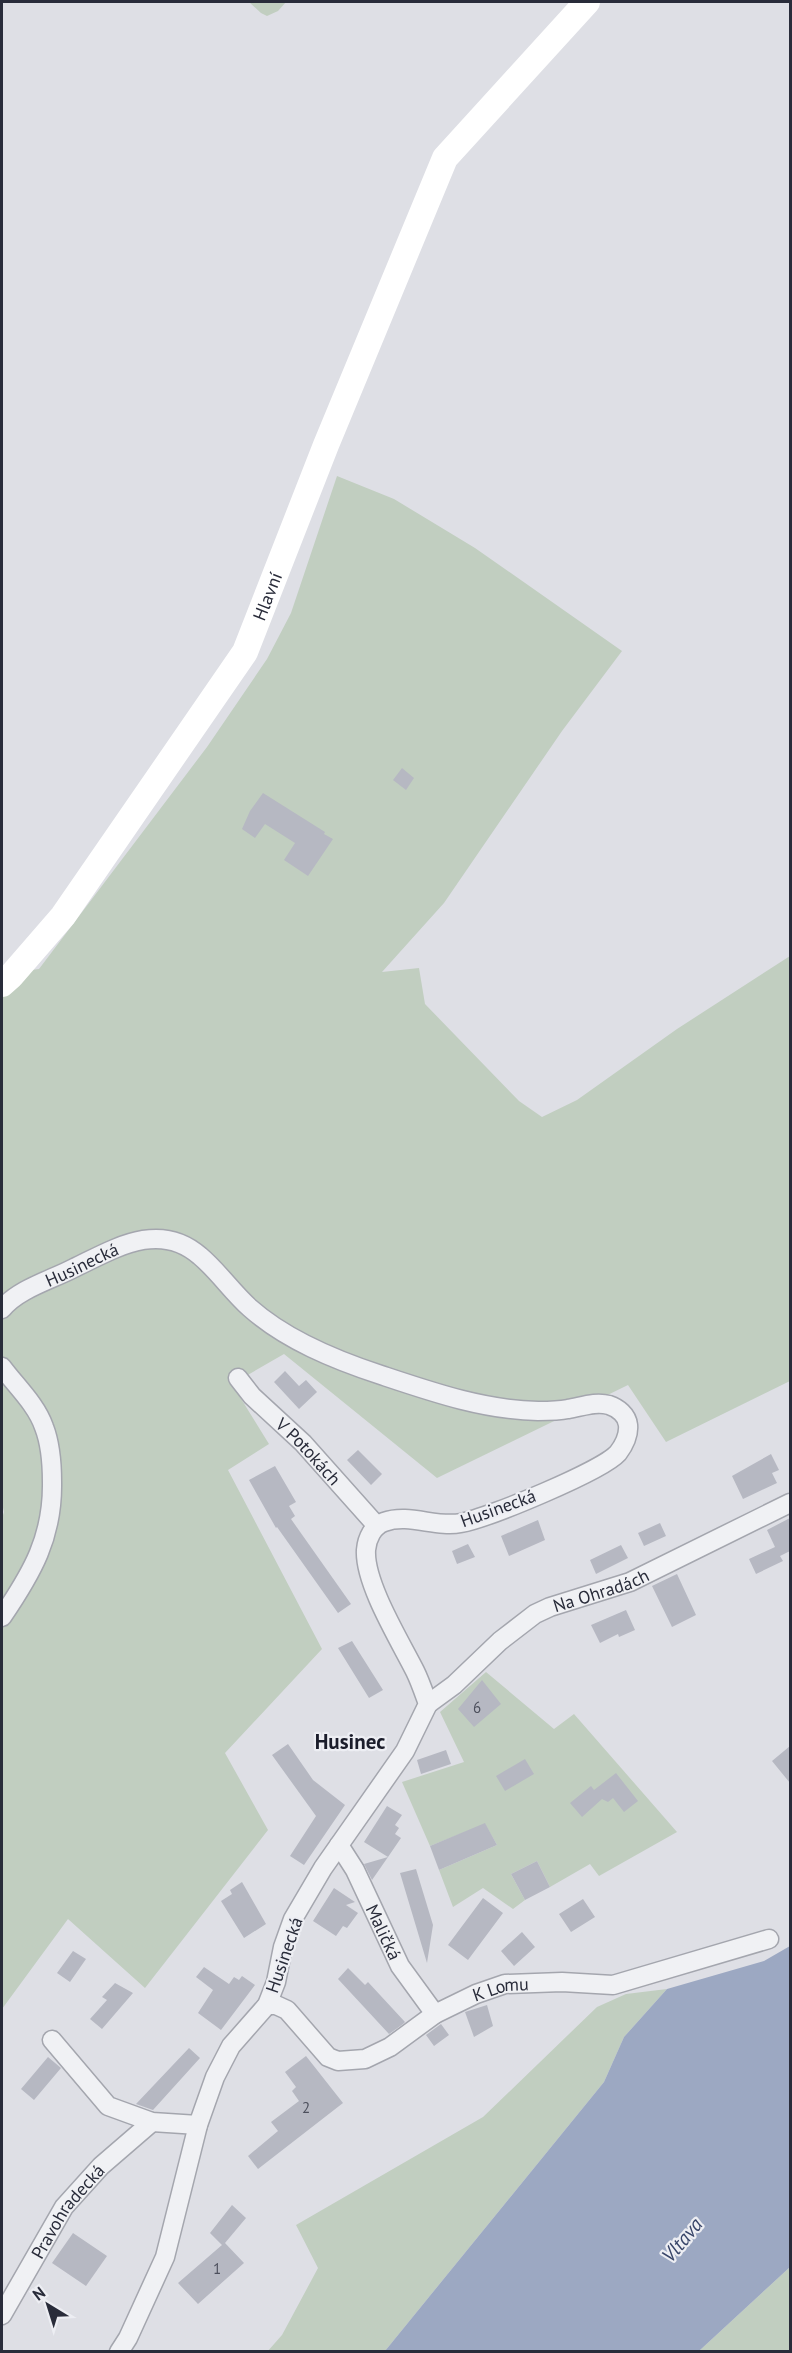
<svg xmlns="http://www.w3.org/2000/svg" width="792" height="2353" viewBox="0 0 792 2353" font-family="'PT Sans',sans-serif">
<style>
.green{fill:#c1cec0}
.water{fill:#9ca8c2}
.building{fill:#b6b8c2}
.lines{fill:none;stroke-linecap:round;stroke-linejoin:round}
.street-casing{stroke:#a4a6ae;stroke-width:21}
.street{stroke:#f0f1f4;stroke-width:18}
.secondary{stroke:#fff;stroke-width:26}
.labels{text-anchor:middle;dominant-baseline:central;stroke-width:4.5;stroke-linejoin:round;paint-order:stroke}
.number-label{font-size:15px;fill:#4c4f5c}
.street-label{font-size:18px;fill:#292c3a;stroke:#edeef3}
.water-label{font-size:20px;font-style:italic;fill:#384569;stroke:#edeef3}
.quarter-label{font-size:21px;font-weight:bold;fill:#1b1d2b;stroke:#edeef3}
</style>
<rect width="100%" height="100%" fill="#dedfe5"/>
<path class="green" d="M 249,2 L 286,2 L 278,11 L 267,16 L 261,13 Z
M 337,476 L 394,499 L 475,548 L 622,651 L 562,731 L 444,903 L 382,972 L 419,968 L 425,1004 L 519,1101 L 542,1117 L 577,1100 L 677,1029 L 790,956 L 790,1381 L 666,1442 L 628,1385 L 437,1478 L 284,1354 L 232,1384 L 269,1444 L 228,1470 L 322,1649 L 225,1753 L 268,1830 L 145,1988 L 68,1919 L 2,2009 L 2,1518 L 4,1512 L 2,1503 L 2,974 L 39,969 L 207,747 L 267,659 L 291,613 Z
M 486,1672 L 554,1729 L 574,1714 L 677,1832 L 599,1876 L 590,1864 L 550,1887 L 537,1861 L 511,1874 L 525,1900 L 513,1909 L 483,1888 L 453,1907 L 439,1870 L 497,1845 L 485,1824 L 430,1846 L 402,1782 L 464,1762 L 440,1712 Z
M 667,1989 L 624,2037 L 604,2082 L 385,2351 L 267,2352 L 282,2335 L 318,2268 L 296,2225 L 483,2117 L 597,2007 L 626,1994 Z
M 790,2267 L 790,2351 L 699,2351 Z"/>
<path class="water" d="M 790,1946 L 790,2267 L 699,2351 L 385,2351 L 604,2082 L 624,2037 L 667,1989 L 764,1961 Z"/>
<path class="building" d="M 402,768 L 414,778 L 406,790 L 393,780 Z
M 263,793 L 325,832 L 324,834 L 333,839 L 308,876 L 284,860 L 295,843 L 265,824 L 255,838 L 242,829 L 250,811 Z
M 285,1371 L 299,1386 L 306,1380 L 317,1392 L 299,1409 L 274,1382 Z
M 358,1450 L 382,1474 L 371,1485 L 347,1460 Z
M 771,1454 L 779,1470 L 772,1473 L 777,1483 L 743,1499 L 732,1476 Z
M 275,1466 L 296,1502 L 289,1506 L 295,1516 L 291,1519 L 351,1604 L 338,1613 L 277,1527 L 276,1528 L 249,1480 Z
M 790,1518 L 790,1551 L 780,1556 L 783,1561 L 756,1574 L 749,1559 L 775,1547 L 767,1530 Z
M 538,1520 L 545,1540 L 509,1556 L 501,1536 Z
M 660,1523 L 666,1536 L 644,1546 L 638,1533 Z
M 468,1544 L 475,1557 L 457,1564 L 452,1551 Z
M 621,1545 L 628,1558 L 596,1574 L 590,1560 Z
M 677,1574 L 696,1615 L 672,1627 L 652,1586 Z
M 626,1610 L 635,1630 L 619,1637 L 618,1634 L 600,1643 L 591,1625 Z
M 352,1641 L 383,1690 L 369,1698 L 338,1648 Z
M 482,1680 L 501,1704 L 474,1727 L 458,1709 Z
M 288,1744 L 313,1780 L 345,1805 L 304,1865 L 290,1856 L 316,1816 L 272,1755 Z
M 790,1746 L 790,1783 L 772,1761 Z
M 446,1750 L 451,1764 L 421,1774 L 417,1760 Z
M 525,1759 L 534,1774 L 505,1791 L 496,1776 Z
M 616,1773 L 638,1801 L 624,1812 L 613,1798 L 608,1802 L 602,1799 L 582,1817 L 570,1803 L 591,1786 L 594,1790 Z
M 387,1806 L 402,1815 L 395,1825 L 399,1828 L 395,1834 L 401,1838 L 388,1857 L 364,1842 Z
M 485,1823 L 497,1845 L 439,1870 L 430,1846 Z
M 388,1857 L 372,1880 L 364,1864 Z
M 537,1861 L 550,1887 L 525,1900 L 511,1874 Z
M 416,1869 L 433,1925 L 427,1963 L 400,1873 Z
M 242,1882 L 266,1924 L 244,1938 L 221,1901 L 232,1894 L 230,1890 Z
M 334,1888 L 355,1902 L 346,1905 L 358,1913 L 347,1928 L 343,1926 L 336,1936 L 313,1921 Z
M 483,1898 L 503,1913 L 468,1960 L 448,1945 Z
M 583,1899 L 595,1917 L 571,1932 L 559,1914 Z
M 522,1932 L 535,1947 L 514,1966 L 501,1951 Z
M 73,1951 L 86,1959 L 70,1982 L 57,1973 Z
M 204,1967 L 229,1984 L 234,1977 L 239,1980 L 242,1976 L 255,1985 L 221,2030 L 198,2013 L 213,1990 L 196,1977 Z
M 348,1968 L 365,1985 L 368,1982 L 405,2022 L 403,2024 L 389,2034 L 338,1979 Z
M 115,1983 L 133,1993 L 102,2029 L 90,2019 L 107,2000 L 102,1997 Z
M 487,2005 L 493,2026 L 474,2037 L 465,2012 Z
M 441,2024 L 449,2035 L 434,2046 L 426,2035 Z
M 189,2048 L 200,2058 L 153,2110 L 136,2104 Z
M 306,2056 L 343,2103 L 258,2169 L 248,2156 L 278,2131 L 271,2122 L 299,2101 L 292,2091 L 296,2087 L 285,2072 Z
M 48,2057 L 61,2068 L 34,2100 L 21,2089 Z
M 232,2205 L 246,2218 L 225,2243 L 244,2263 L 198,2304 L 178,2283 L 222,2245 L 210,2233 Z
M 73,2233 L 107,2256 L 86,2286 L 52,2263 Z"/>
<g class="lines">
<g class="street-casing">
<g id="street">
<path id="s1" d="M 2,1309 C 18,1289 51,1280 74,1268 C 114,1249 159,1220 200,1256 C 218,1271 232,1292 250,1308 C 286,1340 335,1360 381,1375 C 432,1392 484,1410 538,1411 C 547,1411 558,1411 568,1409 C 581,1407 595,1401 609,1405 C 618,1408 627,1415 628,1425 C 629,1435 624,1445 618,1453 C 602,1471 488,1518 461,1523 C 436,1528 409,1513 384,1522 C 373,1526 367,1538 366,1550 C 364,1583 400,1641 415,1671 C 420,1681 424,1693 428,1704 L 405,1751 L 323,1868 L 293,1919 L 283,1947 L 276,1982 L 267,2005 L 231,2046 L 215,2077 L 198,2125 L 165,2257 L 128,2338 L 119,2352"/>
<path d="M 2,1367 C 16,1386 36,1404 44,1427 C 51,1445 52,1463 52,1482 C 53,1537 32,1573 2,1617"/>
<path id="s2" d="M 238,1378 L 252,1396 L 303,1443 L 377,1526"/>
<path id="s3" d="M 428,1704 L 454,1685 L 500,1641 L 535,1614 L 550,1607 L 630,1582 L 790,1503"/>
<path id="s4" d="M 339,1845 L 355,1870 L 400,1966 L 435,2014"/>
<path id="s5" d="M 267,2005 L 276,2005 L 287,2010 L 328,2057 L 338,2061 L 365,2059 L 390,2047 L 435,2014 L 476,1994 L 505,1984 L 562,1982 L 613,1985 L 769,1939"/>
<path d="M 52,2040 L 108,2106 L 152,2122 L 198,2125"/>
<path id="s6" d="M 2,2315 L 64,2207 L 101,2166 L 152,2122"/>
</g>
</g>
<use href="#street" class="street"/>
<path class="secondary" id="s7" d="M 2,984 L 11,976 L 63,916 L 245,652 L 326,445 L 445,158 L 587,2"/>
</g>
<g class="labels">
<g class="number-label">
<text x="477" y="1707">6</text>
<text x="306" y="2107">2</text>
<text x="217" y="2268">1</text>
</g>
<g class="street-label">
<text stroke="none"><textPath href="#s7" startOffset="472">Hlavní</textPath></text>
<text stroke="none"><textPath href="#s1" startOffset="92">Husinecká</textPath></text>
<text stroke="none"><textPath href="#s2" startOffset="102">V Potokách</textPath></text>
<text transform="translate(498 1508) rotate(-20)">Husinecká</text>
<text stroke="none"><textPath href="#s3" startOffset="210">Na Ohradách</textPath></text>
<text stroke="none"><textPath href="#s4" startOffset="98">Maličká</textPath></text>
<text transform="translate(284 1955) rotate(-71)">Husinecká</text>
<text stroke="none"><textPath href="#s5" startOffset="276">K Lomu</textPath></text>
<text stroke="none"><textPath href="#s6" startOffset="123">Pravohradecká</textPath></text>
</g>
<g class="water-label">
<text transform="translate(682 2240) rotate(-50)">Vltava</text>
</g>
<g class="quarter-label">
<text x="350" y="1741">Husinec</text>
</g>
</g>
<rect width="792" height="2353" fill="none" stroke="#292c3a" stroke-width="6"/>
<g transform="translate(48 2305) rotate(322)" stroke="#edeef3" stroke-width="4.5" paint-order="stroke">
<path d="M0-4.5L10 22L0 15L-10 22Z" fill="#292c3a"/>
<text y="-9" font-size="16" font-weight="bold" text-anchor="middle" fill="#292c3a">N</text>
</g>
</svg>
